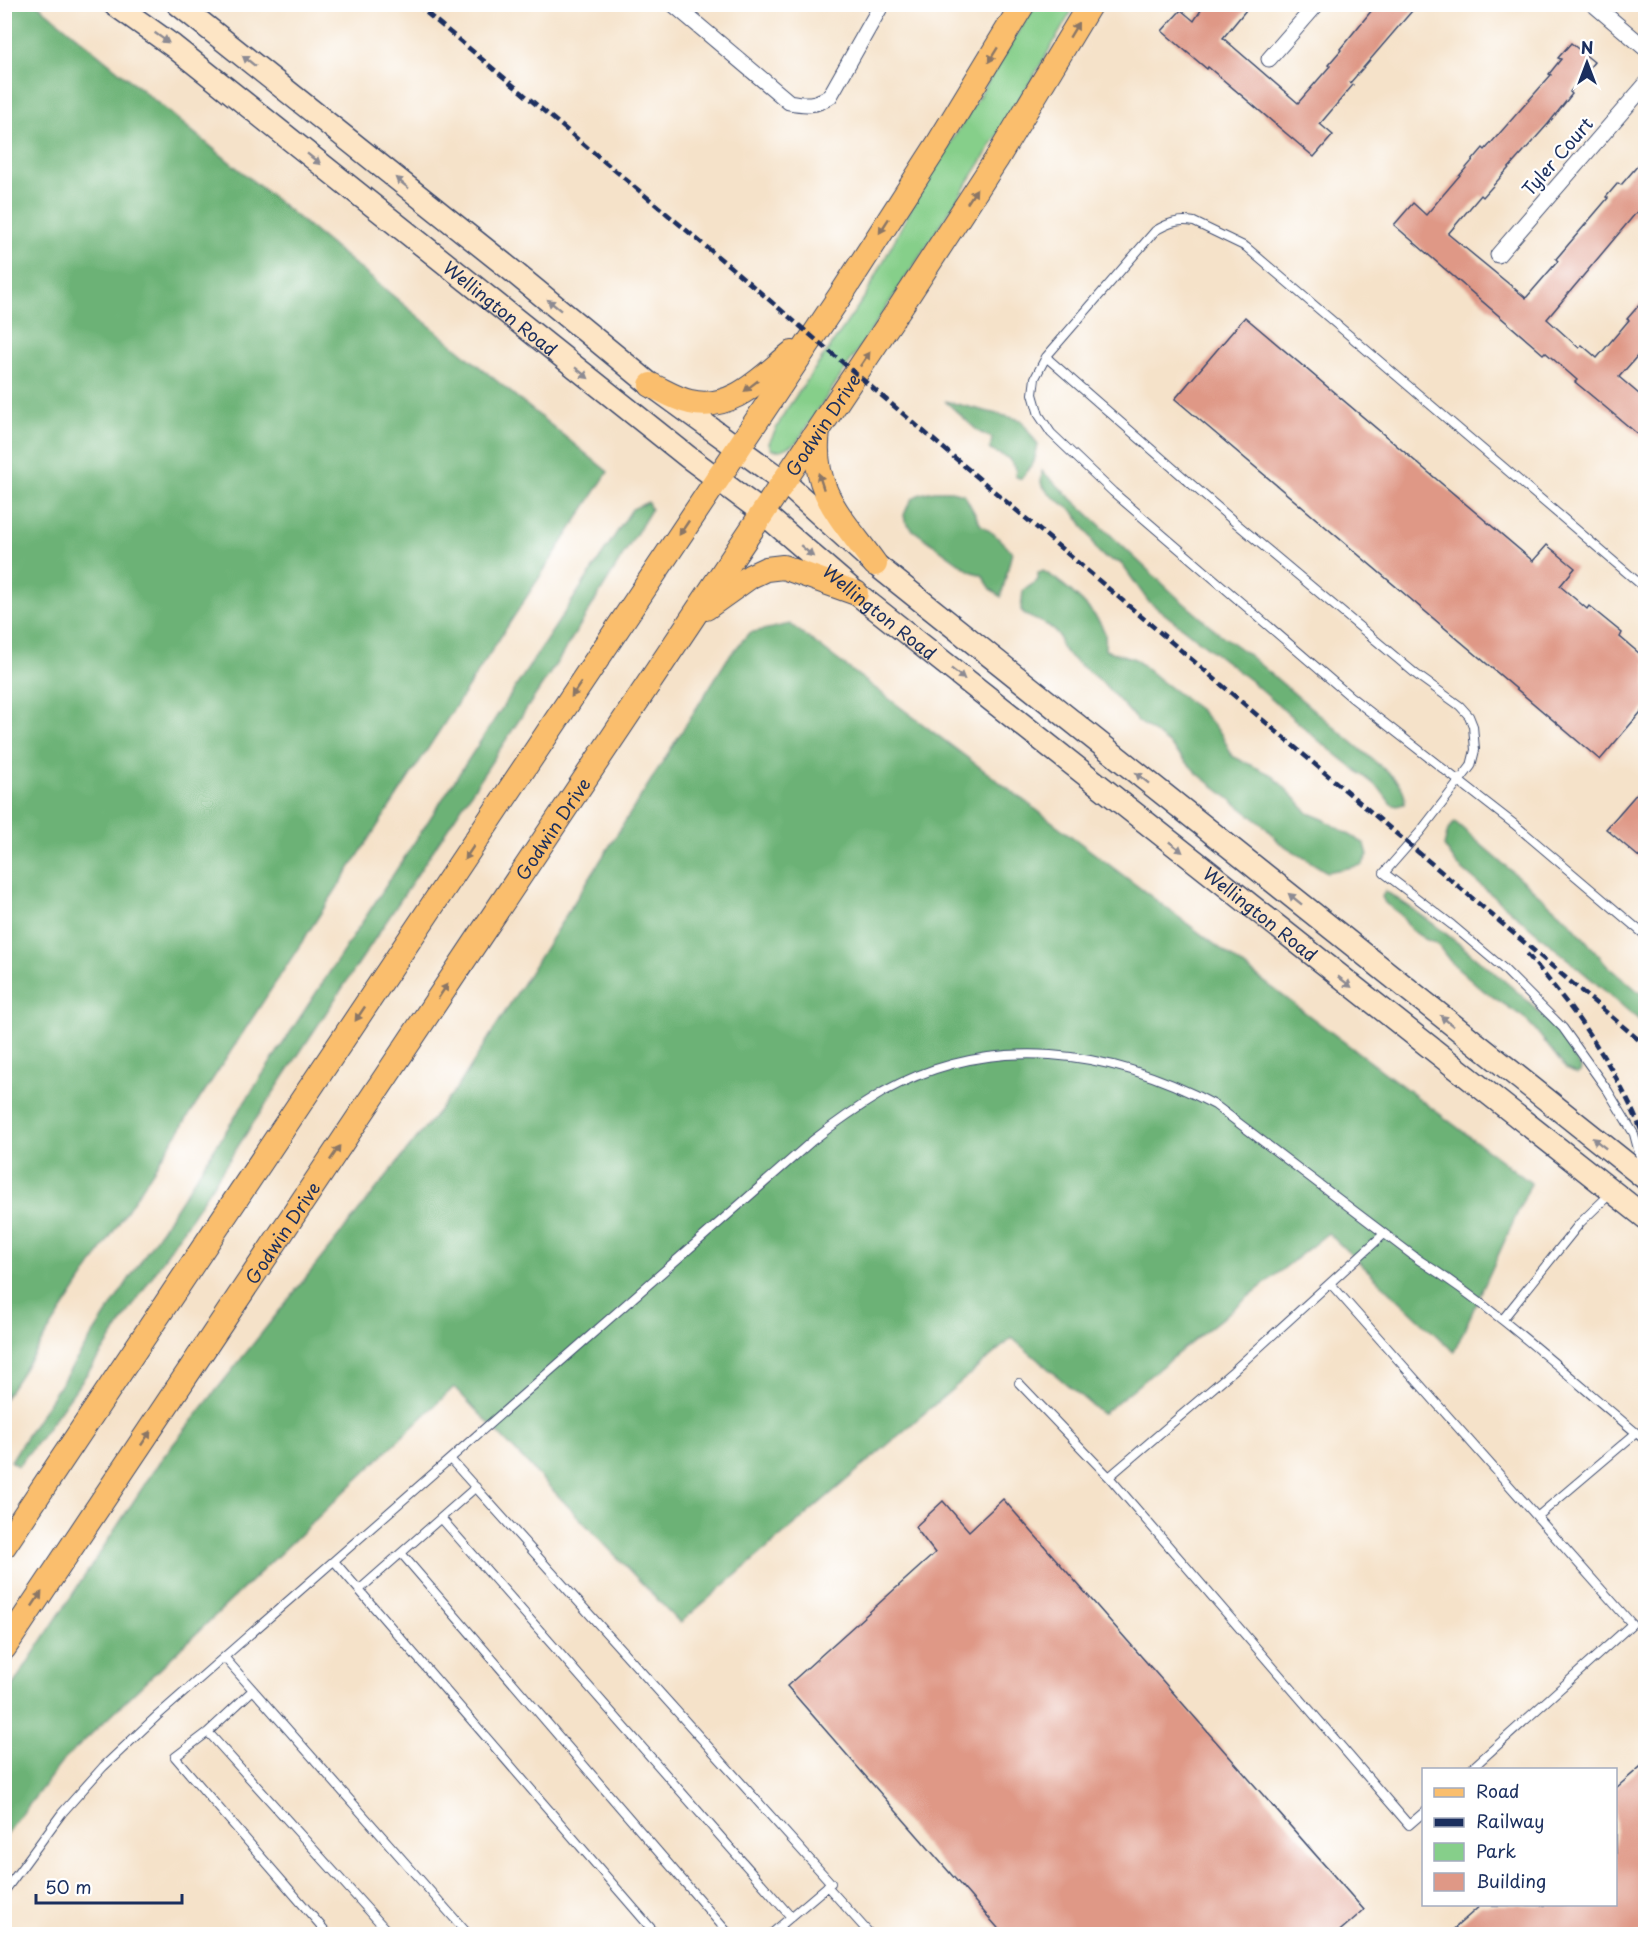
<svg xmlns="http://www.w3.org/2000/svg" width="1650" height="1939" viewBox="0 0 1650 1939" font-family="'Playpen Sans',sans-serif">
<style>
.green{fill:#86cf8a;stroke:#507f74;stroke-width:1.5}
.forest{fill:#6cb276;stroke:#44706a;stroke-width:1.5}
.building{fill:#df9886}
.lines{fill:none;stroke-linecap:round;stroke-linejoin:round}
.lane-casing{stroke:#3c4a6e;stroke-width:10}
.street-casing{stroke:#3c4a6e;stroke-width:17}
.secondary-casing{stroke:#3c4a6e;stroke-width:25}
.primary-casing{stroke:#3c4a6e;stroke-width:26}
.lane{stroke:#fff;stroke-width:8}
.street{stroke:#fff;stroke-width:15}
.secondary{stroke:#fde5c5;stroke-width:22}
.primary{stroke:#fabe6d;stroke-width:24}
.rail{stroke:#1b2f5e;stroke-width:4.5;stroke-dasharray:9 4.5;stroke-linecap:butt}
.oneway{fill:#8a7666}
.oneway2{fill:#8c8a92}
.labels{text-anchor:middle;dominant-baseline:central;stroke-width:4.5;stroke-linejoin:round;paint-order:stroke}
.street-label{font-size:18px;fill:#1b2f5e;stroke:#fff}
</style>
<rect width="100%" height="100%" fill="#fff"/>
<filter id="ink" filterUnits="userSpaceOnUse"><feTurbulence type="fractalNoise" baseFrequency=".0167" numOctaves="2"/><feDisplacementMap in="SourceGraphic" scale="12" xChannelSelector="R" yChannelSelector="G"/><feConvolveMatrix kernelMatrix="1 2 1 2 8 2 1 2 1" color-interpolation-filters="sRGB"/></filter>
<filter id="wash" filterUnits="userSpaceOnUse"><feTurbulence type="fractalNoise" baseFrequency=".008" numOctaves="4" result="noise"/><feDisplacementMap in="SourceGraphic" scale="24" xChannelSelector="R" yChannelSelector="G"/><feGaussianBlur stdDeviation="1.35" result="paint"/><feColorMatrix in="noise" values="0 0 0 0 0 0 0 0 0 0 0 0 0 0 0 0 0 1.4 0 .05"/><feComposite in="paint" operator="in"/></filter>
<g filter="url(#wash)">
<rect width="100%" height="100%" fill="#f5e2c9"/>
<path class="green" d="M 1035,5 L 1075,5 C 990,156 892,298 796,443 L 781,450 L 772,450 L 769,443 L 785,412 L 866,295 L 916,199 Z"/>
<path class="forest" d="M 37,4 L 608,472 L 5,1398 L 4,5 Z
M 945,401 L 1021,420 L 1038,445 L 1034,462 L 1021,479 L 1015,476 L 1016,469 L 1008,458 L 990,450 L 992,438 L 979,432 Z
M 1042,471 L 1179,599 L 1220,634 L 1245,652 L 1392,776 C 1400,785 1407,791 1404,804 L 1397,806 L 1391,804 L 1380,789 L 1318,740 L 1251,681 L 1148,601 L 1121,563 L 1105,558 L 1096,549 L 1091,538 L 1074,512 L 1048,493 L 1041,483 Z
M 935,491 L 951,491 L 964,494 L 981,525 L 994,534 L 1012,552 L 1001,597 L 991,589 L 982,575 L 970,571 L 913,530 L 905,521 L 904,515 C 911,496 915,494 935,491 Z
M 648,502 L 651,510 L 558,661 L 101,1354 L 39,1440 L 18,1466 L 11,1461 L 26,1437 L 632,509 Z
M 1043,571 C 1061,581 1101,614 1105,635 C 1106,640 1105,645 1105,650 L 1135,659 L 1160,680 L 1200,710 L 1222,735 L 1232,756 L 1272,775 L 1296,799 L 1308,813 L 1323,819 L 1365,844 L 1368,855 L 1362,865 L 1327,872 L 1280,843 L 1263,825 L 1198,774 L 1169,744 L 1138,721 L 1103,683 L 1070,657 L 1061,647 L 1059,636 L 1049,626 L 1025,615 L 1021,610 L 1023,591 L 1038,580 L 1038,573 Z
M 790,624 L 1531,1183 L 1454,1352 L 1328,1233 L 1102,1414 L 1012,1338 L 680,1623 L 454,1387 L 62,1762 L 5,1836 L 5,1697 L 160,1461 L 459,1085 L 728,658 L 749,633 Z
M 1455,822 L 1569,921 L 1608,966 L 1645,997 L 1645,1025 L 1457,865 L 1444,846 L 1448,830 Z
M 1385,891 C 1419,912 1450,936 1481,962 C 1519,992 1559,1024 1581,1068 L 1580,1072 L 1577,1074 L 1566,1069 L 1534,1028 L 1522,1016 L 1484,991 L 1450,961 L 1437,944 L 1425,939 L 1411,930 L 1401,915 L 1385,903 L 1382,897 Z"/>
<g id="blocks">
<path class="building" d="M 1205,4 L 1251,4 L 1223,38 L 1298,103 L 1330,66 L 1328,65 L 1341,50 L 1340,49 L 1377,4 L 1418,4 L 1350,83 L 1353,85 L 1320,124 L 1333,135 L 1314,157 L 1208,67 L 1207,69 L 1162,31 L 1181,10 L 1194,21 Z
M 1571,43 L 1594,62 L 1570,92 L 1572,94 L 1548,124 L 1483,197 L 1481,195 L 1448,234 L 1526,298 L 1558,261 L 1556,259 L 1608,198 L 1606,197 L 1618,183 L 1621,185 L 1646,156 L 1646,201 L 1547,319 L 1579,348 L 1582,345 L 1597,358 L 1629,320 L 1627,319 L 1646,297 L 1646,346 L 1619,377 L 1646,400 L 1646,441 L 1575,382 L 1577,380 L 1545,352 L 1543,354 L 1394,225 L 1413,203 L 1426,215 L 1483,148 L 1485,150 L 1551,75 L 1549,74 L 1561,59 L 1558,58 Z
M 1245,317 L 1533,561 L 1547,545 L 1575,568 L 1560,586 L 1587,609 L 1589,606 L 1622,633 L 1620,637 L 1646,659 L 1646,706 L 1600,760 L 1175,399 Z
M 1646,783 L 1646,863 L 1606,829 Z
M 1003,1499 L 1364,1910 L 1335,1935 L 1004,1935 L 787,1686 L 935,1553 L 915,1527 L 943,1501 L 969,1531 Z
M 1646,1762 L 1646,1935 L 1447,1935 L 1481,1905 L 1616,1905 L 1616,1788 Z"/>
</g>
</g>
<g filter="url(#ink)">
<use href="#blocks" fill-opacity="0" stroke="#3c4a6e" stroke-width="1.5"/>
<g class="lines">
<g class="lane-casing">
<path id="lane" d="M 1046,357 L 1237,524 L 1417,675 L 1460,706 L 1469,716 L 1473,726 L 1475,750 L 1471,766 L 1420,832 L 1384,873 L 1452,925 L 1503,968 L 1563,1028 L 1608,1091 L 1634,1134 L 1643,1168
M 1646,589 L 1246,247 L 1194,222 C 1179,219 1168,223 1155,231 L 1046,357 L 1035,378 L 1033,394 L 1039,415 L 1051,433 L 1113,492 L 1351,697 L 1514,824 L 1646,936
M 1330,1283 L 1632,1624 L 1470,1770
M 1503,1319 L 1580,1223 L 1610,1194
M 1019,1383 L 1109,1477 L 1409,1825 L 1424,1812
M 451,1460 L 831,1883 L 771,1934
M 1109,1477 L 1233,1371 L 1384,1234
M 1537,1517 L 1636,1433
M 441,1518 L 791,1917
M 401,1553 L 729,1934
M 334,1561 L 656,1934
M 359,1590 L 476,1487
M 224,1657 L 468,1934
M 253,1690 L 208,1732 L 390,1934
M 208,1732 L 175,1757 L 328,1934
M 827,1886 L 870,1934
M 4,1892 L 62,1813 L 103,1767 L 157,1716 L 812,1141 C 835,1123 858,1107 883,1092 C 992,1032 1110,1049 1215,1105 L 1419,1260 C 1501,1312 1571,1379 1646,1441"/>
</g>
<g class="street-casing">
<path id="street" d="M 673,4 L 789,102 C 805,105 816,106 830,96 L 882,4
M 1593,4 L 1646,49
M 1269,59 L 1317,4
M 1498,255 L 1646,84"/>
</g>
<g class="secondary-casing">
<g id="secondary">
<path id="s1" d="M 114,4 L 173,46 L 688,457 L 762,512 L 856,593 L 1646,1218"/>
<path d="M 178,4 L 510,269 L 651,385 L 783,481 L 875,564 L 1646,1179"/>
</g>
</g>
<g class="primary-casing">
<g id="primary">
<path d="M 651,385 C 664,391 676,399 690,402 C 732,412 762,377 792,353"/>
<path d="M 818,431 C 810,491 843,519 875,564"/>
<path d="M 706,608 L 751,576 L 766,569 L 783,567 L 856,593"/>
<path d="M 4,1546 L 844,290 L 938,144 L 1023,4"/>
<path id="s2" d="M 4,1648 L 901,306 L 996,160 L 1090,4"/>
</g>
</g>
<use href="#lane" class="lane"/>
<use href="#street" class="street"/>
<use href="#secondary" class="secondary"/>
<use href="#primary" class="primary"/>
<path class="rail" d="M 416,4 L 734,270 L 1646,1046
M 1527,954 C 1576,1011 1620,1072 1646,1143"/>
</g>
<defs><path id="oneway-solid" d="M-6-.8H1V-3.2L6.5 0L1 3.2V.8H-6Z" transform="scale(1.5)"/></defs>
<g class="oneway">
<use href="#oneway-solid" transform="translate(1074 30) rotate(-59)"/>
<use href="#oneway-solid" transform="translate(993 55) rotate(122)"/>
<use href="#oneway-solid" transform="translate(972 196) rotate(-57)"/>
<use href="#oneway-solid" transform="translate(884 226) rotate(123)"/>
<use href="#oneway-solid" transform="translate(865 359) rotate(-56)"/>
<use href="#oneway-solid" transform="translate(751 386) rotate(142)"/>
<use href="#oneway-solid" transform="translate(821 481) rotate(-108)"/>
<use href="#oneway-solid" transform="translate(684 528) rotate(124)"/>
<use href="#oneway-solid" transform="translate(576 690) rotate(124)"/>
<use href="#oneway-solid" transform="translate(469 853) rotate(124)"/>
<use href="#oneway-solid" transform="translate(443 991) rotate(-56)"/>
<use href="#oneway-solid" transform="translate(360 1014) rotate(124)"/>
<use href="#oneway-solid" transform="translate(335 1153) rotate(-56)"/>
<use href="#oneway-solid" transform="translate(146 1438) rotate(-56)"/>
<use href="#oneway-solid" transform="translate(37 1599) rotate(-56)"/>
</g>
<g class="oneway2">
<use href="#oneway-solid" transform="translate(162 38) rotate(35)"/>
<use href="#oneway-solid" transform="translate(249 61) rotate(-141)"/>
<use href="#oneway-solid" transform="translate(314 159) rotate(39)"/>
<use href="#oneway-solid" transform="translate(402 183) rotate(-141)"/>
<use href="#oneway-solid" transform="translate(554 305) rotate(-141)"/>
<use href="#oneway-solid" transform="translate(582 373) rotate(39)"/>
<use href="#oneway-solid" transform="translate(807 551) rotate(41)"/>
<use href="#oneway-solid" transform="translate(958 674) rotate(38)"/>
<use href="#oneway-solid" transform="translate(1142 778) rotate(-141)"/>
<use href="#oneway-solid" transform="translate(1176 847) rotate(38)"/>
<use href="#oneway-solid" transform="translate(1295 899) rotate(-141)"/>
<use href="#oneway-solid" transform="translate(1345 982) rotate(38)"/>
<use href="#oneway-solid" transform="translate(1447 1021) rotate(-141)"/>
<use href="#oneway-solid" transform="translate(1599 1143) rotate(-142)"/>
</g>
</g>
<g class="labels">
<g class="street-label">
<text transform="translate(1557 156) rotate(-49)">Tyler Court</text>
<text stroke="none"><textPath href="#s1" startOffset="492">Wellington Road</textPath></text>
<text stroke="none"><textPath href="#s2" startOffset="1472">Godwin Drive</textPath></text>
<text stroke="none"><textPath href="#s1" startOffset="978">Wellington Road</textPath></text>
<text stroke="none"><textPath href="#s2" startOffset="986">Godwin Drive</textPath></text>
<text stroke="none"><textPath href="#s1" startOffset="1464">Wellington Road</textPath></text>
<text stroke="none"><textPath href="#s2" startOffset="500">Godwin Drive</textPath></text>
</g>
</g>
<rect width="1650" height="1939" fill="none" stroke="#fff" stroke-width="24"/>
<rect x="1422" y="1768" width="195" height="138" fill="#ffffff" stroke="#a4acbf" stroke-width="1.5"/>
<rect x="1434" y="1788" width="30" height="9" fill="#fabe6d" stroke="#a4acbf" stroke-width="1.5"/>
<text x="1476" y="1798" font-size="18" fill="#1b2f5e">Road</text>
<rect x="1434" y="1818" width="30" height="9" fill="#1b2f5e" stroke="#a4acbf" stroke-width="1.5"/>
<text x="1476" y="1828" font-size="18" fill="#1b2f5e">Railway</text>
<rect x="1434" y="1843" width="30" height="18" fill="#86cf8a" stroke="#a4acbf" stroke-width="1.5"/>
<text x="1476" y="1858" font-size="18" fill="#1b2f5e">Park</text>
<rect x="1434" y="1873" width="30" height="18" fill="#df9886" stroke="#a4acbf" stroke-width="1.5"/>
<text x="1476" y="1888" font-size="18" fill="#1b2f5e">Building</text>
<g transform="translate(1587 63)" stroke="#ffffff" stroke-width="4.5" paint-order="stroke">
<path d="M0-4.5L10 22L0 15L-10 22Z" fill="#1b2f5e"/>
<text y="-9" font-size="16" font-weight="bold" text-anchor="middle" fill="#1b2f5e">N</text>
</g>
<path d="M36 1894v9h146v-9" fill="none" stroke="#1b2f5e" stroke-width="3"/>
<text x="45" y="1894" font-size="18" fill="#1b2f5e" stroke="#ffffff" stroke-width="4.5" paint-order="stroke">50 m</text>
</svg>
